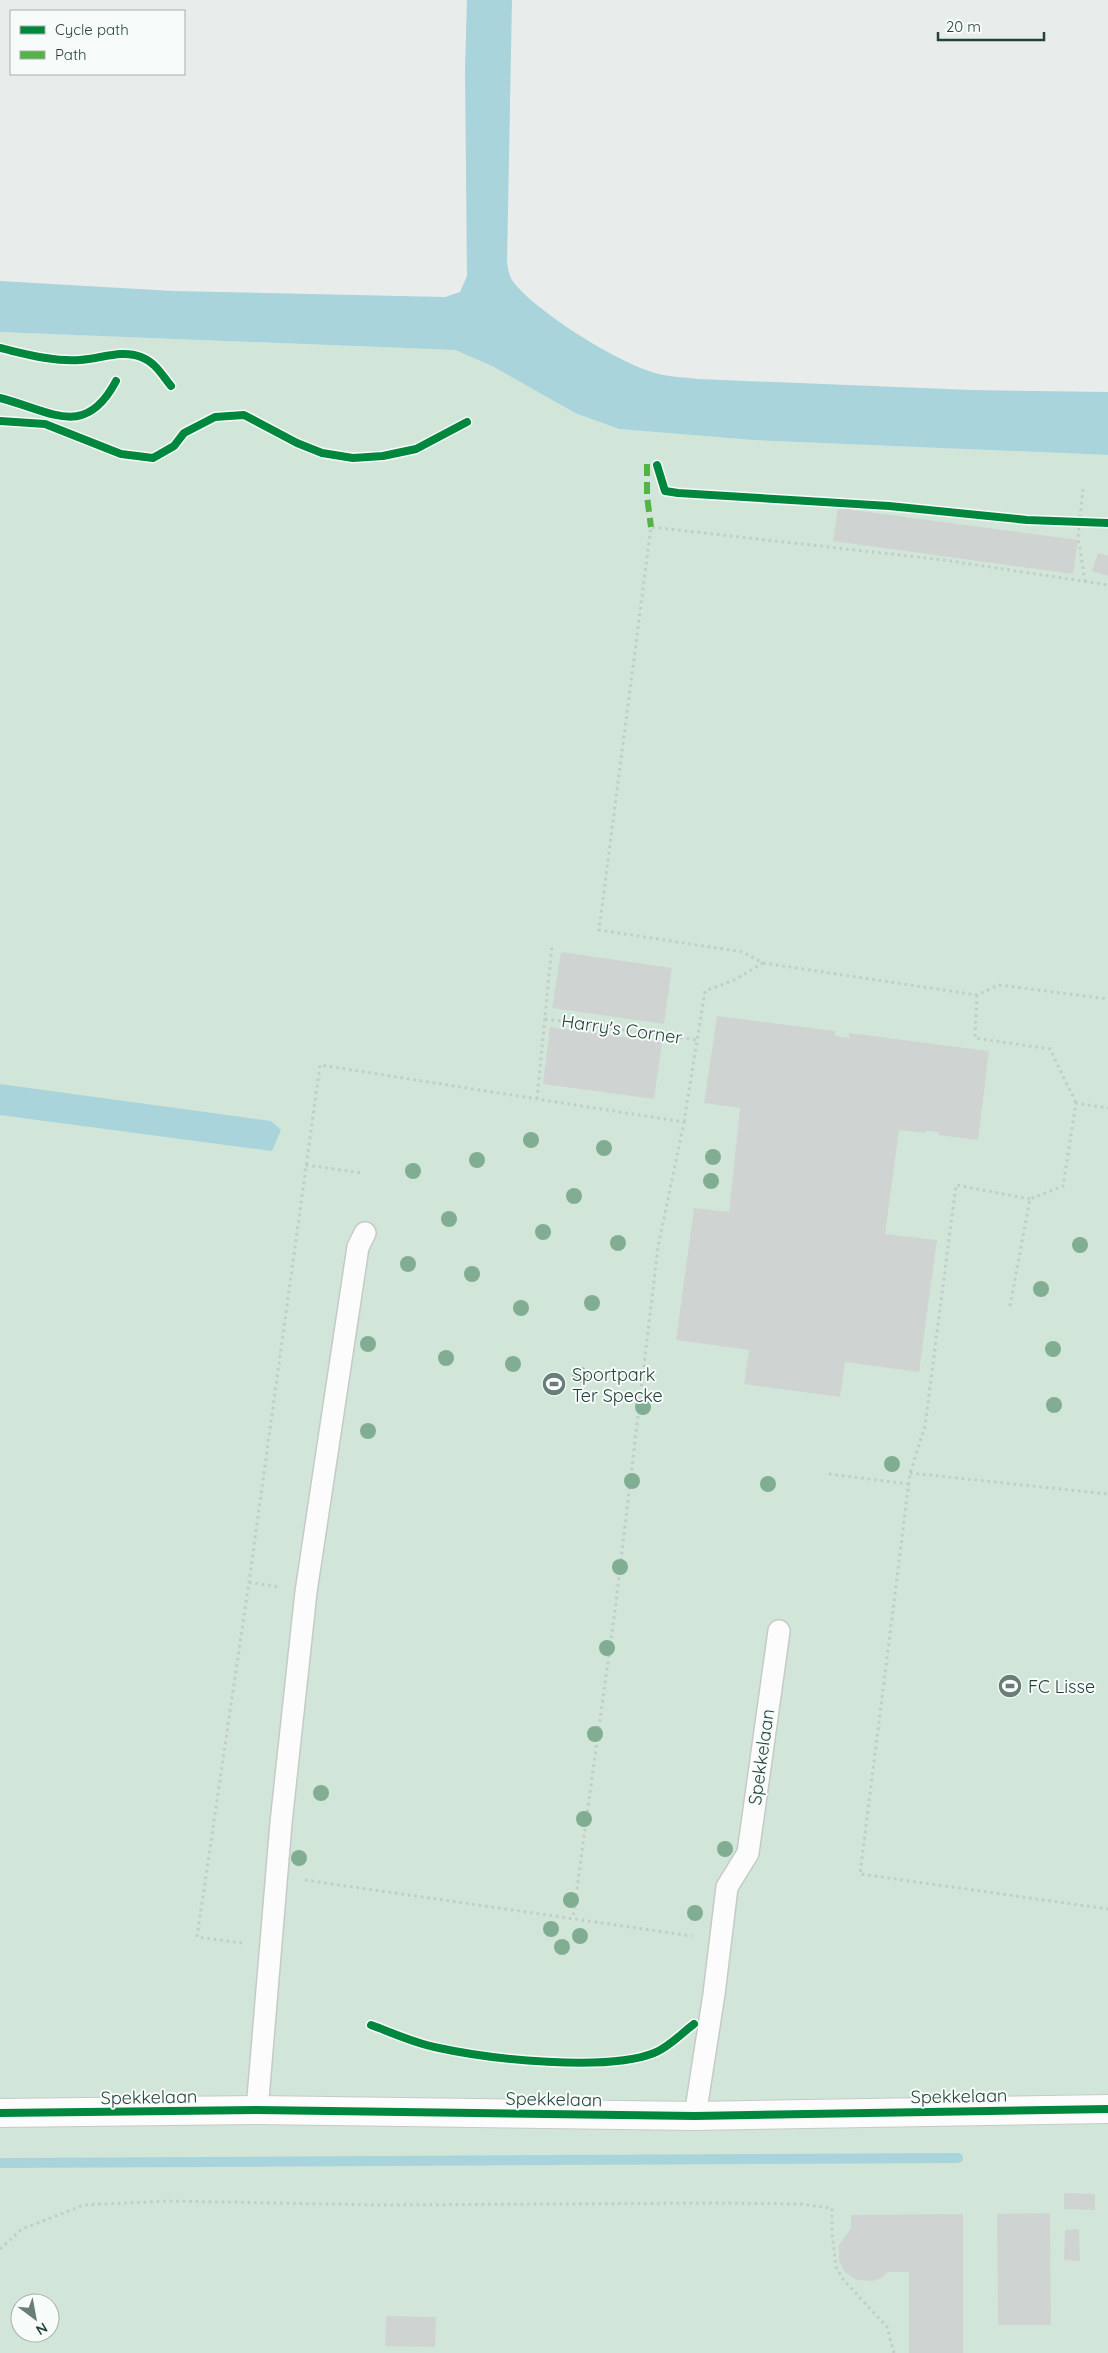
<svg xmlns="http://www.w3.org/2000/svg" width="1108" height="2353" viewBox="0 0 1108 2353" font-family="Quicksand,sans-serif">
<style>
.green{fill:#d1e6d8;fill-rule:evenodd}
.water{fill:#a9d4db}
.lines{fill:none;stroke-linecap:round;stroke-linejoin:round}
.stream{stroke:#a9d4db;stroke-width:10}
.building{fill:#cfd4d2}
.service-casing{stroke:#c5cac8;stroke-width:24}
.minor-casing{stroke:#c5cac8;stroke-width:30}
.path{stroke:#c3ccca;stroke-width:3;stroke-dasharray:2.5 4;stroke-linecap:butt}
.service{stroke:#fcfcfc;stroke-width:21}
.minor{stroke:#fcfcfc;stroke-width:28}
.quiet{stroke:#55b346;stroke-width:6;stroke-dasharray:12 6;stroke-linecap:butt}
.cycleway-casing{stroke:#f7fbf9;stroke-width:11}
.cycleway{stroke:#00873e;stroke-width:8}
.tree{fill:#81ae93}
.labels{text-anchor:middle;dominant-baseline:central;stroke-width:4;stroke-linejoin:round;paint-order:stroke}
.street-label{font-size:18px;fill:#24423a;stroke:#f7fbf9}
.poi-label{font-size:18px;fill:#24423a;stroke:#f7fbf9;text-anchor:start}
</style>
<rect width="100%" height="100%" fill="#e8edeb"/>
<path class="green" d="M 0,332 L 455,350 L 492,366 L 575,413 L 619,429 L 752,440 L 1108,455 L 1108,2353 L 0,2353 ZM 20,2303 L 50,2303 L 50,2333 L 20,2333 Z"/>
<path class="water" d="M 467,0 L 512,0 L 507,262 C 508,268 509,276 512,280 C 534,311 616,361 652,372 C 667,377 683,377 698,379 L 971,390 L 1108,392 L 1108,455 L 752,440 L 619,429 L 575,413 L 492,366 L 455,350 L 0,332 L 0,281 L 173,291 L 445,297 L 460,292 L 467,276 L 465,68 Z
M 0,1084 L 271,1121 L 281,1130 L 272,1151 L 0,1115 Z"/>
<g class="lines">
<path class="stream" d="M 0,2163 L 958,2158"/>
</g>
<path class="building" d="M 838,508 L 1078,540 L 1073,574 L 833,541 Z
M 1098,553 L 1108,556 L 1108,576 L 1092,571 Z
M 561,952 L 672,968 L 664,1024 L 552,1008 Z
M 717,1016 L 835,1031 L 835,1036 L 849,1038 L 849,1033 L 989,1051 L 978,1140 L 938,1135 L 939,1132 L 926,1131 L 926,1133 L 899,1130 L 885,1234 L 937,1240 L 919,1372 L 845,1362 L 840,1397 L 744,1384 L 749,1350 L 676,1340 L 694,1208 L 729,1212 L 740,1108 L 704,1103 Z
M 550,1027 L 662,1042 L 654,1099 L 543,1084 Z
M 1064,2193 L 1095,2194 L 1095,2210 L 1064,2209 Z
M 1050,2213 L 1051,2325 L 998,2325 L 997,2214 Z
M 963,2214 L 963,2353 L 909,2353 L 909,2272 L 888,2272 L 881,2278 L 873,2281 L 856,2280 L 845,2272 L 839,2261 L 839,2245 L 851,2228 L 851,2215 Z
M 1079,2229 L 1080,2261 L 1064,2260 L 1065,2230 Z
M 386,2316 L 436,2317 L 435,2347 L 385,2346 Z"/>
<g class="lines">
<g class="service-casing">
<path id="service" d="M 257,2110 L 281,1823 L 306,1592 L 358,1247 L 365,1233
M 695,2116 L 714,1994 L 727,1887 L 748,1853 L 779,1631"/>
</g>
<g class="minor-casing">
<path id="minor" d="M 0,2113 L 257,2110 L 695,2116 L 1108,2109"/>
</g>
<path class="path" d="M 1083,489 L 1078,537 L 1085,581
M 763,963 L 977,995 L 999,985 L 1108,999
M 977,995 L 975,1038 L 1050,1049 L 1076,1103
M 545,1019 L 698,1040
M 537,1099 L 552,945
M 684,1122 L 705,991 L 734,980 L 763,963 L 743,952 L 599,930 L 651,527 L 944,560 L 1108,585
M 306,1165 L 362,1173
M 1030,1199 L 956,1185 L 925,1426 L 910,1473 L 860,1874 L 1108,1909
M 1010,1306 L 1030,1199 L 1063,1186 L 1076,1103 L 1108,1108
M 910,1473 L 1108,1494
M 829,1474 L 909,1484
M 249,1582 L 278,1587
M 305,1880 L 692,1936
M 242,1943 L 197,1937 L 249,1582 L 320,1065 L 684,1122 L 658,1247 L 615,1610 L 573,1917
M 0,2249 L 22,2229 L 84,2205 L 168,2201 L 382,2205 L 721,2203 L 800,2204 L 832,2208 L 832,2233 L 836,2267 L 842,2278 L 887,2327 L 894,2353"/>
<use href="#service" class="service"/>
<use href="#minor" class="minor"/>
<path class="quiet" d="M 647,464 L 647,496 L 651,527"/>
<g class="cycleway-casing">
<path id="cycleway" d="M 0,348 C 26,354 53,362 80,360 C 100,359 122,349 141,357 C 155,362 162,375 171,386
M 0,398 C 51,411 85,440 116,381
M 0,421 L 45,424 L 121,454 L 153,458 L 174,446 L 184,433 L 215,417 L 244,415 L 297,443 L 322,453 L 353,458 L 383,456 L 416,449 L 467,422
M 657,465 L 665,491 L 678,493 L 889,506 L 1027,520 L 1108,523
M 371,2025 C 393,2033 416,2044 439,2048 C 489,2059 607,2072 654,2053 C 668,2048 682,2033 694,2024
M 0,2113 L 257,2110 L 695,2116 L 1108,2109"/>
</g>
<use href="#cycleway" class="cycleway"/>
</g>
<g class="tree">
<circle cx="531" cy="1140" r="8"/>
<circle cx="604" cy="1148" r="8"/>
<circle cx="713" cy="1157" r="8"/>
<circle cx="477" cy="1160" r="8"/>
<circle cx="413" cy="1171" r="8"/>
<circle cx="711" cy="1181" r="8"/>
<circle cx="574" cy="1196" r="8"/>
<circle cx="449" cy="1219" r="8"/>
<circle cx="543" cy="1232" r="8"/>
<circle cx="618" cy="1243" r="8"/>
<circle cx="1080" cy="1245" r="8"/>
<circle cx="408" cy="1264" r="8"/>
<circle cx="472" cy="1274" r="8"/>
<circle cx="1041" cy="1289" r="8"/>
<circle cx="592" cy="1303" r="8"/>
<circle cx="521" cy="1308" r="8"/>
<circle cx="368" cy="1344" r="8"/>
<circle cx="1053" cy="1349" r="8"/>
<circle cx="446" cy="1358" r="8"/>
<circle cx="513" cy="1364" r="8"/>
<circle cx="580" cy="1375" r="8"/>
<circle cx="1054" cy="1405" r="8"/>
<circle cx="643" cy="1407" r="8"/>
<circle cx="368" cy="1431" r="8"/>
<circle cx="892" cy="1464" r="8"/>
<circle cx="632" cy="1481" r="8"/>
<circle cx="768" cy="1484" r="8"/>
<circle cx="620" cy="1567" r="8"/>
<circle cx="607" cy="1648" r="8"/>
<circle cx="595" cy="1734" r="8"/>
<circle cx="321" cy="1793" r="8"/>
<circle cx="584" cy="1819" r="8"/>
<circle cx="725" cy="1849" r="8"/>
<circle cx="299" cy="1858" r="8"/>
<circle cx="571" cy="1900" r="8"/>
<circle cx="695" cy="1913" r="8"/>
<circle cx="551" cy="1929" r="8"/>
<circle cx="580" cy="1936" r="8"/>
<circle cx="562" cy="1947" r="8"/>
</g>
<defs>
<g id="stadium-disc" transform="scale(1.25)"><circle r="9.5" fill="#697e78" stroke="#f7fbf9"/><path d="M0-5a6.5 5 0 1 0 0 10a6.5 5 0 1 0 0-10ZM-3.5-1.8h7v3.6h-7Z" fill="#fff"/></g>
</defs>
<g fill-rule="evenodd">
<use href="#stadium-disc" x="554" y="1384"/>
<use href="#stadium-disc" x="1010" y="1686"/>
</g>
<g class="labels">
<g class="street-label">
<text transform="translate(622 1029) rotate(8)">Harry's Corner</text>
<text transform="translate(761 1757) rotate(-82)">Spekkelaan</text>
<text transform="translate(959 2096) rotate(-1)">Spekkelaan</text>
<text transform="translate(149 2097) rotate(-1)">Spekkelaan</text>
<text transform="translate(554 2099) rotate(1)">Spekkelaan</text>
</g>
<g class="poi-label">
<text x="572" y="1374">Sportpark<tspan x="572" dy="21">Ter Specke</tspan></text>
<text x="1028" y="1686">FC Lisse</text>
</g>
</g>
<rect x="10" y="10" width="175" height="65" fill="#f7fbf9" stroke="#a3b1ad"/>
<rect x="20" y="26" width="25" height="8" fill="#00873e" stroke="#a3b1ad"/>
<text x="55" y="35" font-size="15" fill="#24423a">Cycle path</text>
<rect x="20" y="51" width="25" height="8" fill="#55b346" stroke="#a3b1ad"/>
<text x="55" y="60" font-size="15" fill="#24423a">Path</text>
<g transform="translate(35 2318) rotate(148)"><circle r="24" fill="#f7fbf9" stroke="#a3b1ad"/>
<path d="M0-4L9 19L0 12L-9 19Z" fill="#697e78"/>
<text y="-8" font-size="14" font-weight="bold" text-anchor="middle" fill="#24423a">N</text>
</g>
<path d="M938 32v8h106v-8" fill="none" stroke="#24423a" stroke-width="2.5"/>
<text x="946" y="32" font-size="15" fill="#24423a" stroke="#f7fbf9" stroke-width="4" paint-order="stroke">20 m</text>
</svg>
